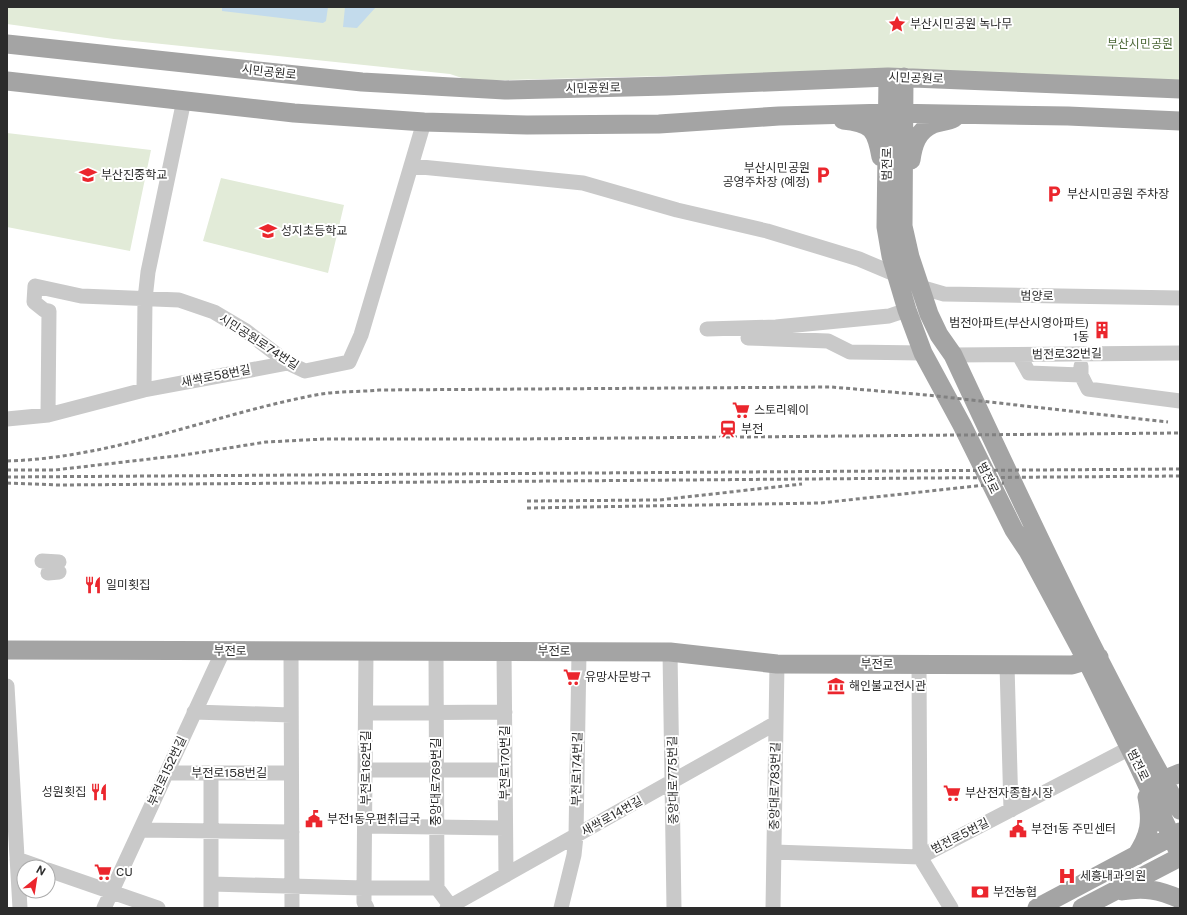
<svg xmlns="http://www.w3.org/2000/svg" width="1187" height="915" viewBox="0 0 1187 915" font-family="'Public Sans','Noto Sans KR',sans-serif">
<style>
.green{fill:#e2ebd8}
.water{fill:#c3dbec}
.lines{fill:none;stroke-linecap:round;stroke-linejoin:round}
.minor{stroke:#c9c9c9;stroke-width:15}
.major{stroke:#a4a4a4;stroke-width:19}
.rail{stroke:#818181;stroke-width:3;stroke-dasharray:4 3;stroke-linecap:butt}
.labels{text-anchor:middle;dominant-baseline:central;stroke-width:4;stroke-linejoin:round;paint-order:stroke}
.poi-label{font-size:12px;fill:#2c2c2c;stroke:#fff;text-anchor:start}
.park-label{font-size:12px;fill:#4d6938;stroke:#fff}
.street-label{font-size:12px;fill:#2c2c2c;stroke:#fff}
</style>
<rect width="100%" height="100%" fill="#fff"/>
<path class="green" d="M 7,7 L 1180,7 L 1180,83 L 868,71 L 471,81 L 450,74 L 114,39 L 7,24 Z
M 7,133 L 151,150 L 130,251 L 7,227 Z
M 221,178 L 344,205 L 328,273 L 203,241 Z"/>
<path class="water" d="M 222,7 L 328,7 L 326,21 L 323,23 L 222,11 Z
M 345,7 L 376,7 L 357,28 L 343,27 Z"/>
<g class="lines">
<path class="minor" d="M 411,166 L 583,183 L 677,210 L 767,231 L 859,259 L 897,275 L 920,287 L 944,294 L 1180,298
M 707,329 L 776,327 L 889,316 L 907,310
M 748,338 L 828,341 L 850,352 L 923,353
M 953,355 L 1180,353
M 1019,355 L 1029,373 L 1081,375 L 1081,366
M 1081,375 L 1088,389 L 1180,401
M 144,390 L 145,299 L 148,272 L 184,100
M 48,415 L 49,311 L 44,310 L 34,302 L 35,286 L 81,296 L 179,300 L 214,312 L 246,331 L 288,363 L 305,371 L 349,362 L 361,335 L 424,122
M 7,419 L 48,415 L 144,390 L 288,363
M 42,561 L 59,562
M 48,573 L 59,572
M 291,651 L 292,908
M 366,651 L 364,888 L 364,902 L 367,908
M 436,651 L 437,888 L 452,908
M 504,651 L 506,875
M 670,652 L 674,908
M 919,665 L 920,857
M 1007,665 L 1011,810
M 7,686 L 20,908
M 194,712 L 291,715
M 366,713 L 505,712
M 366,770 L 504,770
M 167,773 L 290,773
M 211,773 L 211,908
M 365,826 L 505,828
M 141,830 L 292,832
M 774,852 L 920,857 L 1130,748
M 920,857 L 951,908
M 17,859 L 40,867
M 48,870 L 158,908
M 211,884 L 364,888 L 437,888
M 104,908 L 223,651
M 447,908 L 776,723
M 561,908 L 574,855 L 576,836 L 579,652
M 773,908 L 777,664"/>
<path class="major" d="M 7,44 L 362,82 L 505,90 L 667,86 L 888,77 L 1180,89
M 888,77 L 886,227 L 891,256 L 907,310 L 923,353 L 962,425 L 1014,530 L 1028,551 L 1087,661 L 1137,763 L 1180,855
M 904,77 L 903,226 L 910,257 L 929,314 L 939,335 L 953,355 C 1025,509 1096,663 1180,810
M 7,81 L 294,113 L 424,122 L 527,125 L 659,124 L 779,116 L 888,113 L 1068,116 L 1180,121
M 843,120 C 872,123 876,129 881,157
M 911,160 C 913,145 917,131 933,124 C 940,121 947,122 954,118
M 7,650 L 670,652 L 777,664 L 1072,665 L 1099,657
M 1163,780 L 1180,773
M 1136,856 C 1150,835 1152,822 1147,797
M 1122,891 C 1145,887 1159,890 1180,899
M 1037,908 L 1180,832
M 1082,908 L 1180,857"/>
<path class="rail" d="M 7,461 C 115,458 216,413 321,394 C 340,391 360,392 379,390 L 831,387 L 927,395 L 1168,422
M 7,470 L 55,470 L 184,455 L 266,442 L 325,439 L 517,439 L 1180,433
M 7,477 L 1180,469
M 7,483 L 59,485 L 1180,476
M 527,501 L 659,500 L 802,484
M 527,508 L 820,503 L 1004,483"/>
</g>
<defs>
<g id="sight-bare" transform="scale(1.38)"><path d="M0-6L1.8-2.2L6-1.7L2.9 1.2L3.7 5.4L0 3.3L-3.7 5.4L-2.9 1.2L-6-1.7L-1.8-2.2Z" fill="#eb262d" stroke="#fff" stroke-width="2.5" paint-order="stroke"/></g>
<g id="school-bare" transform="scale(1.38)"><path d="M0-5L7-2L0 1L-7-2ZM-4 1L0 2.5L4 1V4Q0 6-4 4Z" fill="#eb262d" stroke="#fff" stroke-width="2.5" paint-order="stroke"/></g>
<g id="parking-bare" transform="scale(1.38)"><path d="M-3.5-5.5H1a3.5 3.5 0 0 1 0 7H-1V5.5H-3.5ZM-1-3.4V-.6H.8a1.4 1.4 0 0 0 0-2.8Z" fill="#eb262d" stroke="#fff" stroke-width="2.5" paint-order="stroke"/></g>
<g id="building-bare" transform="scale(1.38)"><path d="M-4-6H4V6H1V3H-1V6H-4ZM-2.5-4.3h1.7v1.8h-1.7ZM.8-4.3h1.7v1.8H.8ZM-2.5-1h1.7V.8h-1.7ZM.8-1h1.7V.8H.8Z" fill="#eb262d" stroke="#fff" stroke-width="2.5" paint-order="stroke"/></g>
<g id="supermarket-bare" transform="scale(1.38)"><path d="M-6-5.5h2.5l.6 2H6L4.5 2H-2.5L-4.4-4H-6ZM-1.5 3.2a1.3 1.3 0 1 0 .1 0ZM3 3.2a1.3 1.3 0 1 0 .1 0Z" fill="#eb262d" stroke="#fff" stroke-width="2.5" paint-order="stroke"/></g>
<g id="station-bare" transform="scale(1.38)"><path d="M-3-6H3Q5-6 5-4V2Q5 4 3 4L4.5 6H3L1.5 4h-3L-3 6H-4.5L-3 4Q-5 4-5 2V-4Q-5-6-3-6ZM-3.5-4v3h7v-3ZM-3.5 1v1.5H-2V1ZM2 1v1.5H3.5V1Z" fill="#eb262d" stroke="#fff" stroke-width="2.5" paint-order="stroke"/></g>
<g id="restaurant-bare" transform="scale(1.38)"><path d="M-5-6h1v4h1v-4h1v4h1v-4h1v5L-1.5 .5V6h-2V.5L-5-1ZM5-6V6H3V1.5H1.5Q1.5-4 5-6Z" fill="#eb262d" stroke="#fff" stroke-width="2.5" paint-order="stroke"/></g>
<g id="museum-bare" transform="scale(1.38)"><path d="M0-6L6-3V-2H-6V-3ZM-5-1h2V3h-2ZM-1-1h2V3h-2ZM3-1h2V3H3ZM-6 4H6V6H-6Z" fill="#eb262d" stroke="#fff" stroke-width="2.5" paint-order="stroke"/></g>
<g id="civic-bare" transform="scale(1.38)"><path d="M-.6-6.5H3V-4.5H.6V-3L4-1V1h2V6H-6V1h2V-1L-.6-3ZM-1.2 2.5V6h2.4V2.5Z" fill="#eb262d" stroke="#fff" stroke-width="2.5" paint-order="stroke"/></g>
<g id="hospital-bare" transform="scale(1.38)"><path d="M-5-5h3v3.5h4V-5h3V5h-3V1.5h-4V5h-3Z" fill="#eb262d" stroke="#fff" stroke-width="2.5" paint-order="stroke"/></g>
<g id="bank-bare" transform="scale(1.38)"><path d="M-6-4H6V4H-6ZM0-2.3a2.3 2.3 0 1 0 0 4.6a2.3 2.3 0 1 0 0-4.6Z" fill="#eb262d" stroke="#fff" stroke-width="2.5" paint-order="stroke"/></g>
</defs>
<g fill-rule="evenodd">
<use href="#sight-bare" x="897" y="24"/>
<use href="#school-bare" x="88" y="175"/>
<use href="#parking-bare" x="823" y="175"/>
<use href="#parking-bare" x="1054" y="194"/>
<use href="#school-bare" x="268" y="231"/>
<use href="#building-bare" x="1102" y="330"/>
<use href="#supermarket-bare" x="741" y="410"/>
<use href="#station-bare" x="728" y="429"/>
<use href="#restaurant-bare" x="93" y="585"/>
<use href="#supermarket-bare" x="572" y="677"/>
<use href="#museum-bare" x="836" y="686"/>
<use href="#restaurant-bare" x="99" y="792"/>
<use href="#supermarket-bare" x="952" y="793"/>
<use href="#civic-bare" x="314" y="819"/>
<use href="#civic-bare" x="1018" y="829"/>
<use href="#supermarket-bare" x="103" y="872"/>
<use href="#hospital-bare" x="1067" y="876"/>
<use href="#bank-bare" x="980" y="892"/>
</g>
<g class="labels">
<g class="poi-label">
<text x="910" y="24">부산시민공원 녹나무</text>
<text x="810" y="168" text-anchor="end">부산시민공원<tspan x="810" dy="14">공영주차장 (예정)</tspan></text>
<text x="101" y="175">부산진중학교</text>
<text x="1067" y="194">부산시민공원 주차장</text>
<text x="281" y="231">성지초등학교</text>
<text x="1089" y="323" text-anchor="end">범전아파트(부산시영아파트)<tspan x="1089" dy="14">1동</tspan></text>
<text x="754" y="410">스토리웨이</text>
<text x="741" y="429">부전</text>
<text x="106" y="585">일미횟집</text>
<text x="585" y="677">유망사문방구</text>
<text x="849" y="686">해인불교전시관</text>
<text x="86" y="792" text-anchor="end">성원횟집</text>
<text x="965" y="793">부산전자종합시장</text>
<text x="327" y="819">부전1동우편취급국</text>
<text x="1031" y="829">부전1동 주민센터</text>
<text x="116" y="872">CU</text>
<text x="1080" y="876">세흥내과의원</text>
<text x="993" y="892">부전농협</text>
</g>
<g class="park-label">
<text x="1140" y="44">부산시민공원</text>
</g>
<g class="street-label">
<text transform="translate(269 72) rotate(6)">시민공원로</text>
<text transform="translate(916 78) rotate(2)">시민공원로</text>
<text transform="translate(593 88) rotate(-1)">시민공원로</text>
<text transform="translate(887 164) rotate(-89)">범전로</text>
<text transform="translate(1037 296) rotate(1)">범양로</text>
<text transform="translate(259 342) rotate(33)">시민공원로74번길</text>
<text transform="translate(1067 354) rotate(-1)">범전로32번길</text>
<text transform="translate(216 376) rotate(-11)">새싹로58번길</text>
<text transform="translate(988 478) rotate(64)">범전로</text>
<text x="230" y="651">부전로</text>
<text x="554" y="651">부전로</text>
<text x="877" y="664">부전로</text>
<text transform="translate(505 763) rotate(-90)">부전로170번길</text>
<text transform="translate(1138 765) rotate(64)">범전로</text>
<text transform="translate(366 768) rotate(-90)">부전로162번길</text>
<text transform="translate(577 769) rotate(-89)">부전로174번길</text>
<text transform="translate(167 771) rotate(-65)">부전로152번길</text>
<text x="229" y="773">부전로158번길</text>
<text transform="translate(673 780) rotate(-91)">중앙대로775번길</text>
<text transform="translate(436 782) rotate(-90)">중앙대로769번길</text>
<text transform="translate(775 786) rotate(-89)">중앙대로783번길</text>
<text transform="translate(612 816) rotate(-29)">새싹로14번길</text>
<text transform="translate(960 836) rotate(-27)">범전로5번길</text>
</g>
</g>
<rect width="1187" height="915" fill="none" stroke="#2c2c2c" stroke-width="16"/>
<g transform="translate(36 879) rotate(30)"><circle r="19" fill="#ffffff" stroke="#ababab"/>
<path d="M0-3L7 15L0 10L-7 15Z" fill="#eb262d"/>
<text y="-6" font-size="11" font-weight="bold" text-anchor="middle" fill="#2c2c2c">N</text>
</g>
</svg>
